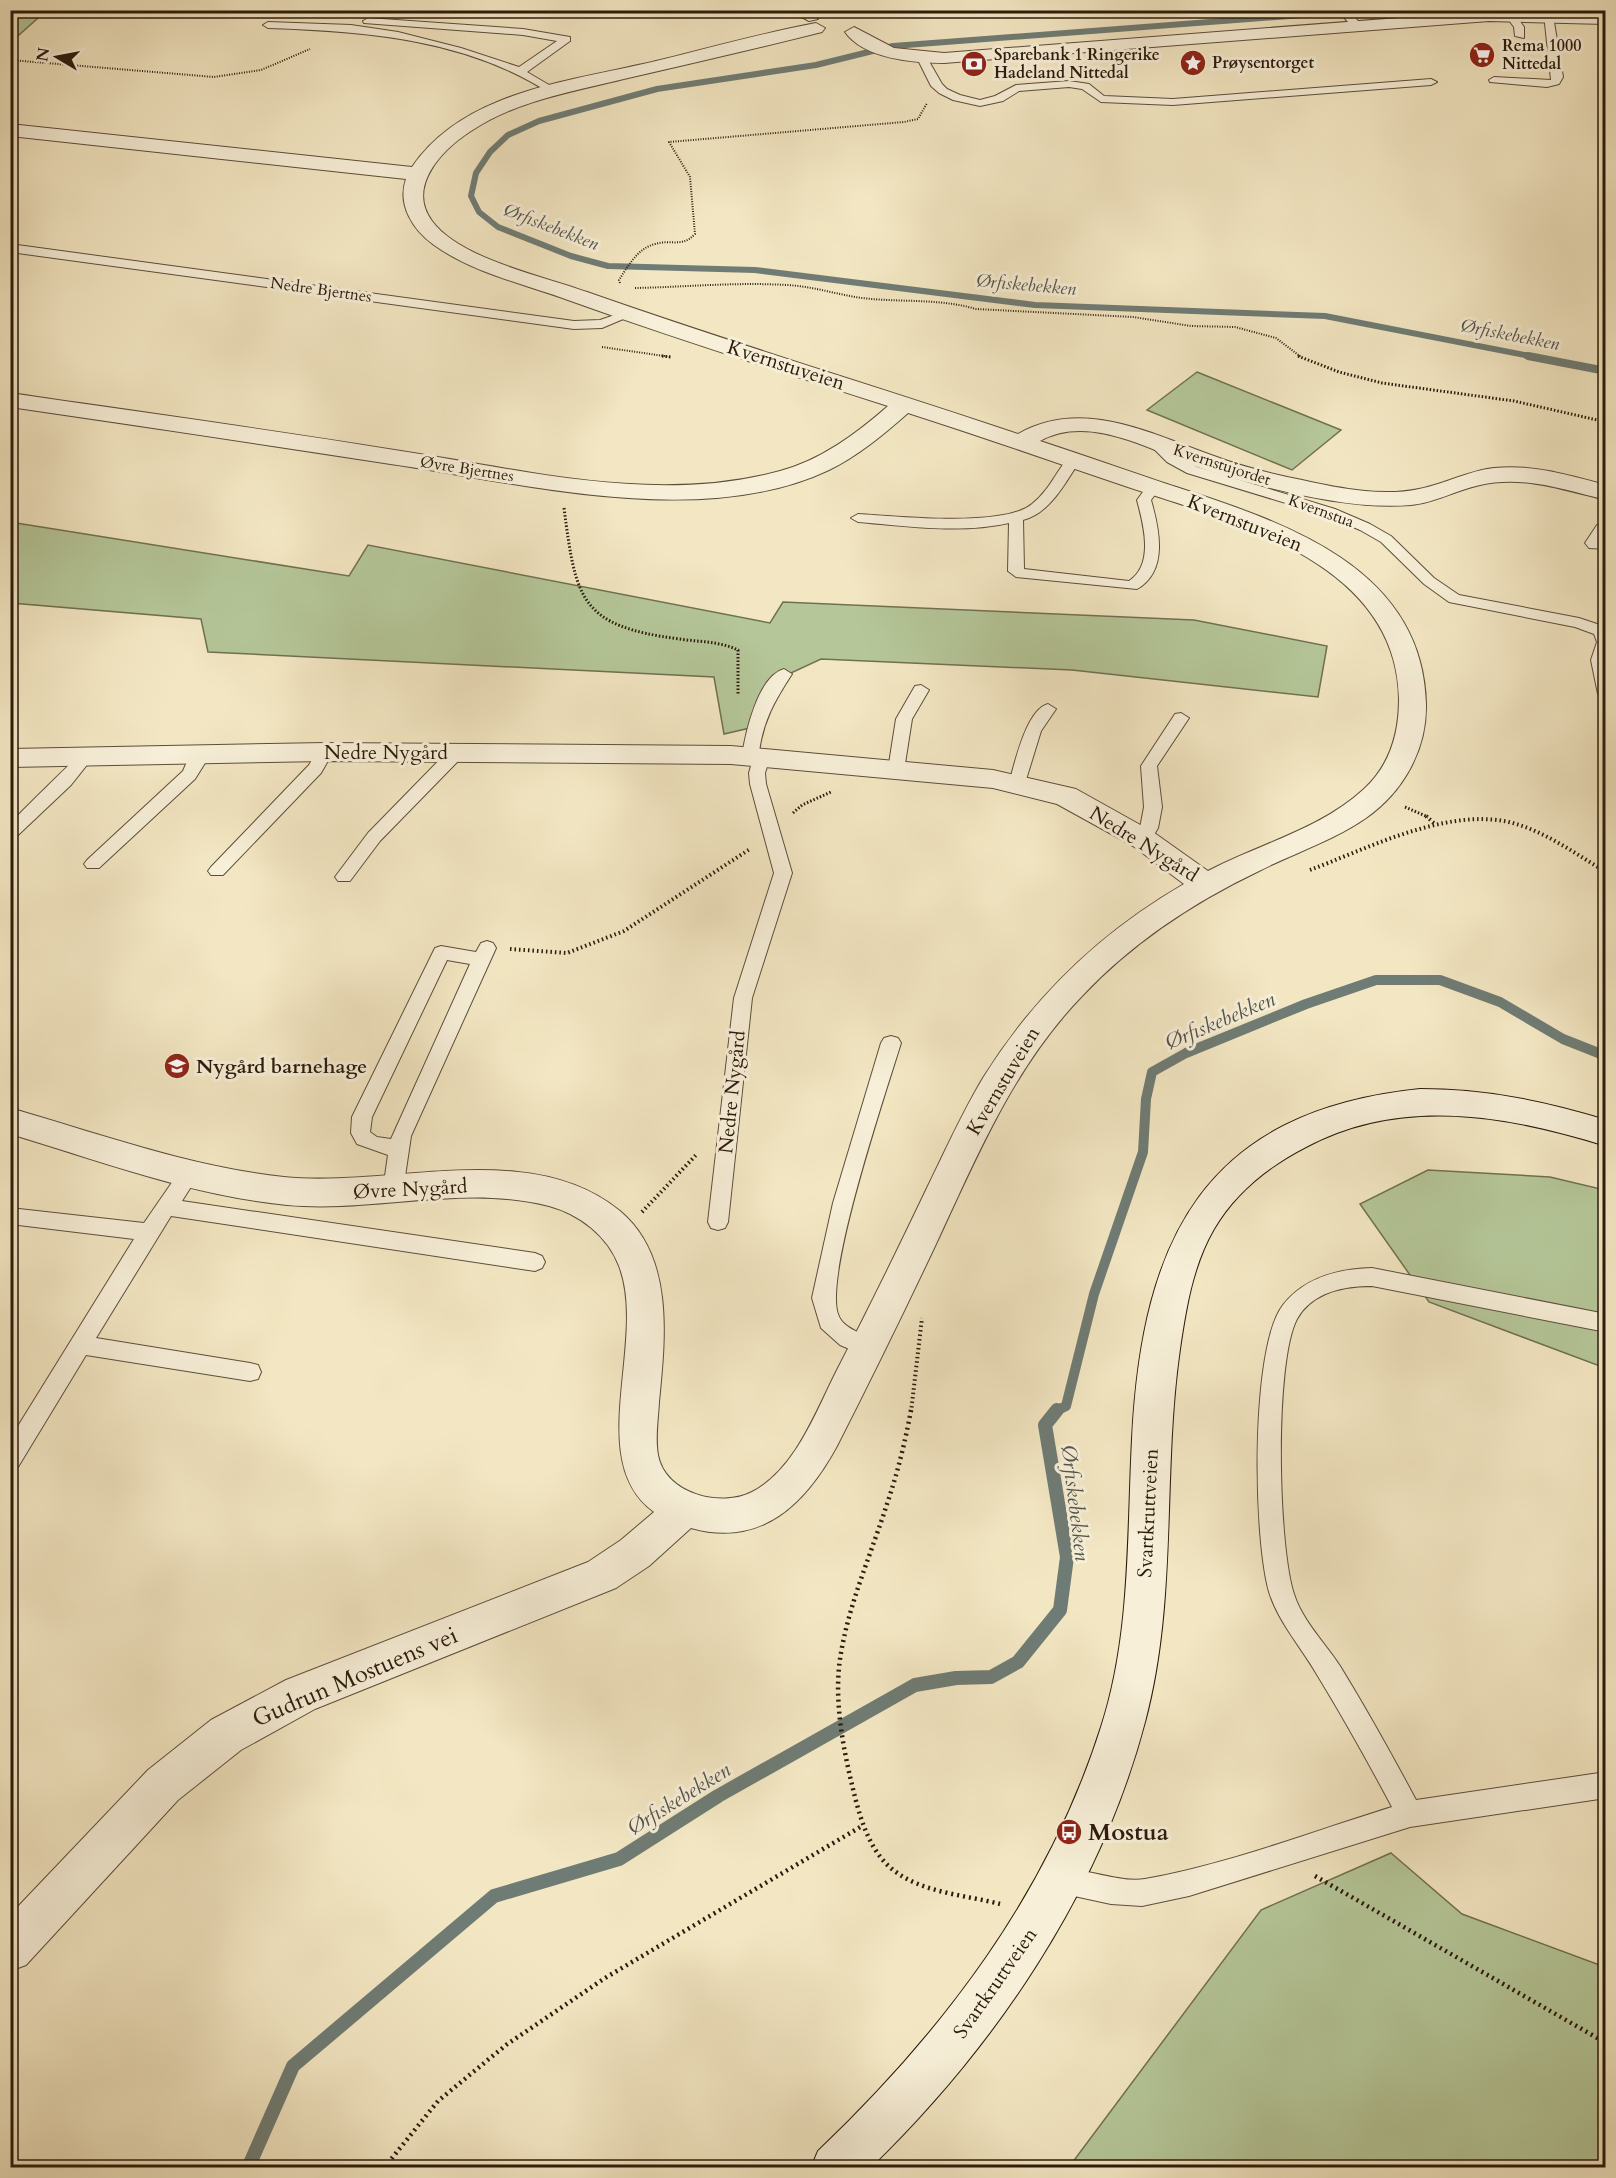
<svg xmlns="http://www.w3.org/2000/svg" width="1616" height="2178" viewBox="0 0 1616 2178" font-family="Cardo,serif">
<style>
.green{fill:#b5c799;stroke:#707052;stroke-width:1.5}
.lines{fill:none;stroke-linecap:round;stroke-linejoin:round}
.stream-far3{stroke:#6f7c75;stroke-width:6}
.stream-far2{stroke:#6f7c75;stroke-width:8}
.stream-far1{stroke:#6f7c75;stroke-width:10}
.stream{stroke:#6f7c75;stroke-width:14}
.lane-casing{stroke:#5d4d3a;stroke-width:2}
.street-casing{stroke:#5d4d3a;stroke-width:2}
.secondary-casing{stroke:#2b1a0c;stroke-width:2}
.path-far3{stroke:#2b1a0c;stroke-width:2;stroke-dasharray:1 1.5;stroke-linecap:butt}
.path-far2{stroke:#2b1a0c;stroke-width:3;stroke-dasharray:1.5 2;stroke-linecap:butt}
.path-far1{stroke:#2b1a0c;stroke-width:4;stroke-dasharray:1.5 3;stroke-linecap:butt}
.path{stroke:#2b1a0c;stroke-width:4.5;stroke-dasharray:2 4;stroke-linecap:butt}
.lane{fill:#f7efd8;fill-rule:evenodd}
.street{fill:#f7efd8;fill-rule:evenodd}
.secondary{fill:#f7efd8;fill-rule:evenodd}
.labels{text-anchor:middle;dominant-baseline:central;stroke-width:6;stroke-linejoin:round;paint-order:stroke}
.far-poi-label{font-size:16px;font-weight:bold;fill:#2b1a0c;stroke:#f7efd8;text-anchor:start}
.far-street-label{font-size:16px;fill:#2b1a0c;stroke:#f7efd8}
.far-water-label{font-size:18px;font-style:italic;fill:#535349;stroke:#f7efd8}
.street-label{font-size:20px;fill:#2b1a0c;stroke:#f7efd8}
.poi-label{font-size:20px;font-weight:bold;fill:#2b1a0c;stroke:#f7efd8;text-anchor:start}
.water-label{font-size:21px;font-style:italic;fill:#535349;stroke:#f7efd8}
.near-street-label{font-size:24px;fill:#2b1a0c;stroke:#f7efd8}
.near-poi-label{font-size:24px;font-weight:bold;fill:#2b1a0c;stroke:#f7efd8;text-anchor:start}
</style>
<rect width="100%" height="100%" fill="#f3e7c3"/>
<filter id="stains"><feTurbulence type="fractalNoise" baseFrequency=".00333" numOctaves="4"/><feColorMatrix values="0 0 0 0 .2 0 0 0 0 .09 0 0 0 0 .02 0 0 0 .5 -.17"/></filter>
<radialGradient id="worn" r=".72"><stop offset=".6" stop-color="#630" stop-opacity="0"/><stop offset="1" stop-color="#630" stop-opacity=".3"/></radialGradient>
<path class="green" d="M 11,10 L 46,10 L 46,11 L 11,42 Z
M 1197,372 L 1341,430 L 1292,470 L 1147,410 Z
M 10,522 L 349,576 L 368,545 L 770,623 L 783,602 L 1194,620 L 1327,646 L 1318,697 L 1072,670 L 821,659 L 765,685 L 754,727 L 724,734 L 714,677 L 208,652 L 201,619 L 11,603 Z
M 1428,1170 L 1550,1177 L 1605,1190 L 1605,1368 L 1429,1302 L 1360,1204 Z
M 1391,1853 L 1462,1914 L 1605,1967 L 1605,2167 L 1069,2167 L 1261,1910 Z"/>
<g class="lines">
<path class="stream-far3" d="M 1368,10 L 893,46 L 816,65 L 657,89 L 539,121 L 508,135 L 490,152 L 476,173 L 471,196 L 479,212 L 498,227 L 571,256 L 608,266 L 755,270 L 1035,305 L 1325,316 L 1535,357"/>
<path class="stream-far2" d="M 1528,356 L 1606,371"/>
<path class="stream-far1" d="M 1054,1412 L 1066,1406 L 1094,1294 L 1143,1152 L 1146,1099 L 1152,1072 L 1186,1053 L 1306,1004 L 1376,980 L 1440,980 L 1500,1002 L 1563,1039 L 1606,1056"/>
<path class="stream" d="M 248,2168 L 293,2066 L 494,1896 L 619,1859 L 718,1796 L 915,1685 L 956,1678 L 991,1677 L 1018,1662 L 1060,1610 L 1067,1557 L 1045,1425 L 1057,1410"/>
<g class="lane-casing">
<path id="lane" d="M 789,10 L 803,10 L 818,19 L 809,21 Z
M 1338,10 L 1349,10 L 1362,26 L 1361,28 L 1353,28 Z
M 1507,14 L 1515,14 L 1524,27 L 1524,38 L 1515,36 L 1514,27 L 1506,16 Z
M 1544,14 L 1553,16 L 1563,77 L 1559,84 L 1547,87 L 1490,82 L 1489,80 L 1494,77 L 1551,80 Z
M 368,18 L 523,29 L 570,37 L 570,41 L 527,72 L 561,92 L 551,94 C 468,39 364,31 268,28 L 263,25 L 268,22 L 351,25 L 398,32 L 461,48 L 519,67 L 557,41 L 523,35 L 364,23 L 363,21 Z
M 918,56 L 926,56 L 942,84 L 947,89 L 960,95 L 980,100 L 995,96 L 1016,85 L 1069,81 L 1089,84 L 1104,96 L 1173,99 L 1431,79 L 1437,82 L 1431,85 L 1173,105 L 1101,102 L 1082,89 L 1069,87 L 1019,91 L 1003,101 L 980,106 L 953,100 L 939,93 L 931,86 L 917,58 Z
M 10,244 L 574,321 L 600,320 L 629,310 L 635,314 L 602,328 L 574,329 L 10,252 Z
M 1156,439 L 1161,440 L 1177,456 L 1197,467 L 1335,509 L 1370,524 L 1391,536 L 1434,578 L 1459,595 L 1579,618 L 1606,627 L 1606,699 L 1598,694 L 1591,660 L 1597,642 L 1594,634 L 1575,627 L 1449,602 L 1424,584 L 1381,542 L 1360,530 L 1325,515 L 1187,473 L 1167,462 L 1151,446 L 1149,443 Z
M 1074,455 L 1081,459 C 1066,481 1051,513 1023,520 L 1024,569 L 1129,581 C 1155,564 1143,523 1137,500 L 1148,485 L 1153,484 L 1160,488 L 1151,500 C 1159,528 1169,571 1137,589 L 1016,577 L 1008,571 L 1009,523 C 961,534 906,526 858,522 L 851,518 L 858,514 C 897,516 1003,528 1032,504 C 1048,492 1057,471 1069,456 Z
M 784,669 L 792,674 C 775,700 763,721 759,752 L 768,753 L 770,757 L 765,773 L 766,784 L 792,873 L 752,998 L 728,1222 L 725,1228 L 718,1230 L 711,1228 L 708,1222 L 734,998 L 774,873 L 750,784 L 749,773 L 752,762 L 744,761 L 742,757 C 745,734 758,676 784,669 Z
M 921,685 L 929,690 L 912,719 L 904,770 L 896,776 L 890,774 L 888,770 L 896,719 L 915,686 Z
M 1048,704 L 1056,709 L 1041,731 L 1025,783 L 1023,787 L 1011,787 L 1009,783 C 1015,763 1026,710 1048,704 Z
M 1181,713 L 1189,718 L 1157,766 L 1162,807 L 1158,828 L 1149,843 L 1137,843 L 1134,839 L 1140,828 L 1144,807 L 1141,766 L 1175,714 Z
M 458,746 L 466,751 L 464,755 L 380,841 L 350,881 L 338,881 L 335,877 L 368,833 L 452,747 Z
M 325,747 L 333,752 L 321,773 L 223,875 L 211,875 L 208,871 L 211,867 L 309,765 L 319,748 Z
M 198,749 L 206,754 L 205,763 L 195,779 L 99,868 L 87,868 L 84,864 L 87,860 L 183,771 L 192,750 Z
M 86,751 L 94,756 L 71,785 L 16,837 L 10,839 L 10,823 C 21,813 80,752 86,751 Z
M 487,941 L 493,943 L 496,948 L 411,1136 L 403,1190 L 400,1196 L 393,1198 L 386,1196 L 383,1190 L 388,1155 L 357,1144 L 351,1133 L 352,1117 L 435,948 L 441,946 L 476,952 L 481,943 ZM 447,960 L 470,964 L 391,1139 L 377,1137 L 370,1132 L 372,1117 Z
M 891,1036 L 898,1038 L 901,1043 C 886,1092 824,1275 838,1314 C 844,1333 871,1332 879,1348 L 876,1355 L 868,1357 L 840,1345 L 821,1328 L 812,1298 L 833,1203 L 881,1043 L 884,1038 Z
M 191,1163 L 198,1165 L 201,1171 L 182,1201 L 535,1253 L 542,1256 L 545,1262 L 542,1268 L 535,1271 L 171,1216 L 96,1338 L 250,1363 L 258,1365 L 261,1372 L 258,1379 L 250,1381 L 86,1355 L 18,1467 L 10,1470 L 10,1439 L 134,1239 L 10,1224 L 10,1208 L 144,1223 L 184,1165 Z
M 1372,1268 L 1606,1314 L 1606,1332 L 1372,1286 C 1344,1286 1312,1292 1297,1319 C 1274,1363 1278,1546 1294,1594 C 1302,1620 1325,1643 1340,1666 C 1367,1710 1392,1755 1416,1800 L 1606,1772 L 1606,1798 L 1410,1827 L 1189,1896 L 1142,1906 L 1111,1904 L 1051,1891 L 1047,1882 L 1051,1873 C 1076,1862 1116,1884 1145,1879 C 1229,1864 1311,1832 1392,1807 C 1368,1762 1343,1717 1316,1673 C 1301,1647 1280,1624 1270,1595 C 1253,1543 1250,1347 1283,1305 C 1305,1277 1338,1269 1372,1268 Z"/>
</g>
<g class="street-casing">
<path id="street" d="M 1489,11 L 1606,14 L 1606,24 L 1489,21 L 944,63 C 914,63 864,59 845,32 L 854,27 L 894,48 L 944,53 Z
M 816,23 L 825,28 L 822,32 C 758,48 693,63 628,78 C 576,91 517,100 471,131 C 443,149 406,186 432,221 C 460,259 543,276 587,292 C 729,342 875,386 1018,434 C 1083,397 1151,434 1214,456 C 1243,467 1272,474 1302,480 C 1338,488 1382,497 1419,489 C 1445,484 1467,471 1494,468 C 1532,464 1569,475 1606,485 L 1606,500 C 1565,490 1523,475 1480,485 C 1456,490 1435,503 1411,505 C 1362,509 1313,498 1266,487 C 1241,481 1216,474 1192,465 C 1147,448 1087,414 1040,441 C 1083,455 1125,470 1167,484 C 1277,520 1423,564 1426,704 C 1427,750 1403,792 1366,818 C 1333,841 1294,853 1259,871 C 1194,902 1133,942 1083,995 C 1014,1066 977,1156 936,1244 C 904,1312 871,1379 837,1446 C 806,1503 762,1548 691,1528 L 649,1566 L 616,1588 L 315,1709 L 241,1750 L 178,1800 L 26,1965 L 10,1971 L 10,1915 L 148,1770 L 211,1720 L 286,1680 L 588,1562 L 621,1540 L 654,1512 C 583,1461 648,1340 619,1266 C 608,1236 579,1214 549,1206 C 463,1184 374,1213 287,1205 C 193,1196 101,1161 10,1134 L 10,1108 C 100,1134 191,1167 284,1177 C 390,1188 530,1137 620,1211 C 675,1257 665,1340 659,1402 C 658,1420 655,1438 658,1455 C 665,1494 721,1508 752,1492 C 796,1469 816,1411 837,1370 C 868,1310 898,1249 927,1188 C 945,1151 962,1113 983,1078 C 1034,996 1101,932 1184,884 L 1133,846 L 1057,804 L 993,788 L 731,764 L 325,761 L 10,767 L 10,749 L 325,743 L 731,746 L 993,770 L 1076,789 L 1153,832 L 1208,871 C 1259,844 1321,829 1364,789 C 1390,765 1399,734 1399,699 C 1397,559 1228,521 1122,485 C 1051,461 980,436 908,413 C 883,435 858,456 829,470 C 700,531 518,482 384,463 C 259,444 135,425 10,407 L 10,393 C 141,412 271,430 401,451 C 525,470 656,505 780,471 C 821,460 856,434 888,406 C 781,372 674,338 568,300 C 524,284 473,273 434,245 C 413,230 397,205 406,179 L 10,136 L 10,124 L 412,167 C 464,90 573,81 656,61 C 710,48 762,33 816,23 Z
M 1606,523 L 1606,549 L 1589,548 L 1585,543 L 1597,525 Z"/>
</g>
<g class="secondary-casing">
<path id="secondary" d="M 1420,1089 C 1485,1089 1544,1101 1606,1120 L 1606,1146 C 1507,1115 1401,1096 1306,1147 C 1269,1166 1235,1193 1214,1229 C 1193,1265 1186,1308 1180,1349 C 1162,1472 1178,1600 1145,1722 C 1100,1892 996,2046 870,2168 L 811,2168 L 818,2151 C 943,2032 1048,1894 1101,1727 C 1131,1635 1127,1535 1132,1439 C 1142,1238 1205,1111 1420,1089 Z"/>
</g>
<path class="path-far3" d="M 1072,14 L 1115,14
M 10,60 L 214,77 L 261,70 L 310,49
M 620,283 L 619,280 C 628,266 638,248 655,244 C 671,239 682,248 695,234 L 690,177 L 669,142 L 904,122 L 918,119 L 927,103
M 635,288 C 686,287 735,282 786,285 C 815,286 843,297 872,299 C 907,302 942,299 976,309 L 1133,317 L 1191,326 L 1235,327 L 1276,338 L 1301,357
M 602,347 L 671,357"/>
<path class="path-far2" d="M 662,356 L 671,357
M 1298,356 L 1339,372 L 1382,383 L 1514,401 L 1606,422
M 564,508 C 576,600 580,626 679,639 C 699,642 719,641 738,650 L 738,695
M 1405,807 L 1428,817
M 793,813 L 802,805 L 831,792"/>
<path class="path-far1" d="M 1426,816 L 1436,825
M 1310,870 C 1366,849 1442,810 1504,821 C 1541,828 1574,853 1606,872
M 510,949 L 567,953 L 624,931 L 750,849
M 642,1212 L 697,1154
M 911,1412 L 922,1318"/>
<path class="path" d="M 911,1410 C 905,1443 897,1475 886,1507 C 870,1557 848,1606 840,1659 C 834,1701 843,1748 853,1789 C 860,1818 869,1850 892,1869 C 921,1893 966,1895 1000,1904
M 1315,1876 L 1606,2043
M 384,2168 L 438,2101 L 506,2045 L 605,1978 L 862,1826"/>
<use href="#lane" class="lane"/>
<use href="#street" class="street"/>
<use href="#secondary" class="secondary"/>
</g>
<defs>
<g id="supermarket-disc" transform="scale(1.35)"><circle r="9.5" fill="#8f2418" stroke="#f7efd8"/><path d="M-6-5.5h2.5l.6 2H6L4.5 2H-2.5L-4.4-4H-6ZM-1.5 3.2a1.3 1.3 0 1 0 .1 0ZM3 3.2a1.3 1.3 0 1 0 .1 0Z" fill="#fff"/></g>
<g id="sight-disc" transform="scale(1.35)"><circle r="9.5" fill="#8f2418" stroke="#f7efd8"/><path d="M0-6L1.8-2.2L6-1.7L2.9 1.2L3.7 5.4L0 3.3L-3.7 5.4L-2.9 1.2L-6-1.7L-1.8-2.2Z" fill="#fff"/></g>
<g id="bank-disc" transform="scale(1.35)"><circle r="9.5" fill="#8f2418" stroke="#f7efd8"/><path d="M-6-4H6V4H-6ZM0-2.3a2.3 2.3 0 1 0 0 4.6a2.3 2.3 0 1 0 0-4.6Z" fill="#fff"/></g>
<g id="school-disc" transform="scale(1.35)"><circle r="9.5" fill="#8f2418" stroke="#f7efd8"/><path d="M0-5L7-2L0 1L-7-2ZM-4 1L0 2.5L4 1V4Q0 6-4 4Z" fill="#fff"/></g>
<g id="bus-disc" transform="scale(1.35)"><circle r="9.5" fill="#8f2418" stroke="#f7efd8"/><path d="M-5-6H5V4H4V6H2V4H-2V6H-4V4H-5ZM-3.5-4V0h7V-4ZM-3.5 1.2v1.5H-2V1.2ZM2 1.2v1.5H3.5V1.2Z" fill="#fff"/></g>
</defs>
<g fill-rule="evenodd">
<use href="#supermarket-disc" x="1482" y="55"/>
<use href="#sight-disc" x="1193" y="63"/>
<use href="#bank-disc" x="974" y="64"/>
<use href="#school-disc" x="177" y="1066"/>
<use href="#bus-disc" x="1069" y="1832"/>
</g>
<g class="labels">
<g class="far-poi-label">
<text x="1502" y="46">Rema 1000<tspan x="1502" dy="18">Nittedal</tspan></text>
<text x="994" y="55">Sparebank 1 Ringerike<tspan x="994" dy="18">Hadeland Nittedal</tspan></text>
<text x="1212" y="63">Prøysentorget</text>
</g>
<g class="far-street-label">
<text transform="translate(321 290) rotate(8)">Nedre Bjertnes</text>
<text transform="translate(1222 465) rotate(18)">Kvernstujordet</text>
<text transform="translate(467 469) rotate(9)">Øvre Bjertnes</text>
<text transform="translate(1321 511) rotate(20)">Kvernstua</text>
</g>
<g class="far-water-label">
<text transform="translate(551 227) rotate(21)">Ørfiskebekken</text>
<text transform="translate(1026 285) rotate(5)">Ørfiskebekken</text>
<text transform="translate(1510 335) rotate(11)">Ørfiskebekken</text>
</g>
<g class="street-label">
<text transform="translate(786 365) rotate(18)">Kvernstuveien</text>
<text transform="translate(1245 523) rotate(22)">Kvernstuveien</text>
<text x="386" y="752">Nedre Nygård</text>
<text transform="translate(1144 844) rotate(32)">Nedre Nygård</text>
<text transform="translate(1003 1081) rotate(-59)">Kvernstuveien</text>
<text transform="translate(732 1092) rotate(-84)">Nedre Nygård</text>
<text transform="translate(410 1189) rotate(-3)">Øvre Nygård</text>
<text transform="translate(1148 1513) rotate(-87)">Svartkruttveien</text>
<text transform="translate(995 1983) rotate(-55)">Svartkruttveien</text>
</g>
<g class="poi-label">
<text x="196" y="1066">Nygård barnehage</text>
</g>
<g class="water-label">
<text transform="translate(1220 1021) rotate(-23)">Ørfiskebekken</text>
<text transform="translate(1075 1503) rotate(83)">Ørfiskebekken</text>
<text transform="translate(679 1799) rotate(-32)">Ørfiskebekken</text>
</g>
<g class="near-street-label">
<text transform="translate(355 1677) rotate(-23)">Gudrun Mostuens vei</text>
</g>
<g class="near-poi-label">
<text x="1088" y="1832">Mostua</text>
</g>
</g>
<rect width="1616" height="2178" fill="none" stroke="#f3e7c3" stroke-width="36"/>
<rect x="12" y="12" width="1592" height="2154" fill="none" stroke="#2b1a0c" stroke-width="3"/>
<rect x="18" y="18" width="1580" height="2142" fill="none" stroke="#2b1a0c" stroke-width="1.5"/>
<g transform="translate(57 57) rotate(280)" stroke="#f7efd8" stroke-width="4.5" paint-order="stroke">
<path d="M0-4.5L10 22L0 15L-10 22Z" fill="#2b1a0c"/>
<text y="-9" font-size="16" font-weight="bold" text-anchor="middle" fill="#2b1a0c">N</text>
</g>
<rect width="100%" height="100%" filter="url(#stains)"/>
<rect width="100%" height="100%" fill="url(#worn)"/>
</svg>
